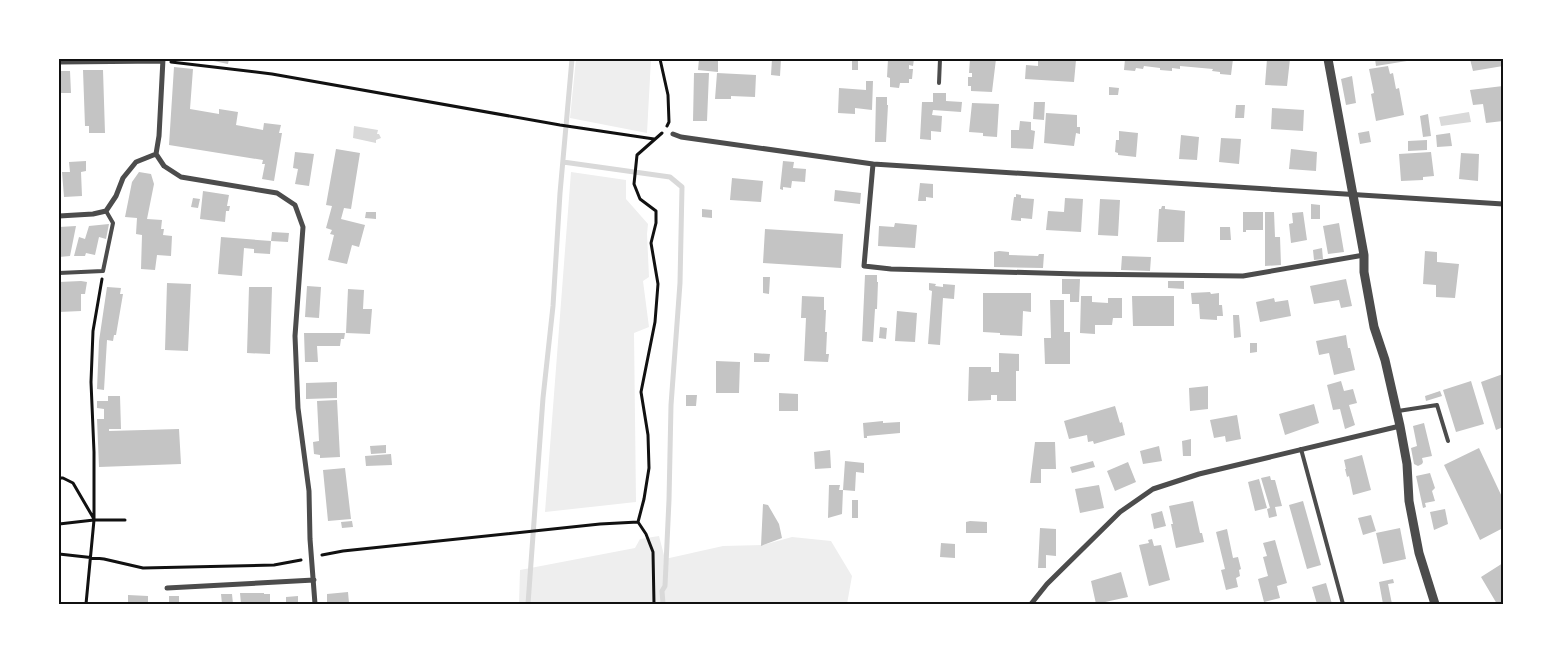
<svg xmlns="http://www.w3.org/2000/svg" width="1562" height="663" viewBox="0 0 1562 663" font-family="'Playfair Display',serif">
<style>
.green{fill:#eee}
.water{fill:#d9d9d9}
.lines{fill:none;stroke-linecap:round;stroke-linejoin:round}
.stream{stroke:#d9d9d9;stroke-width:5}
.building{fill:#c4c4c4}
.path{stroke:#111;stroke-width:3}
.service{stroke:#4c4c4c;stroke-width:4}
.minor{stroke:#4c4c4c;stroke-width:5}
.tertiary{stroke:#4c4c4c;stroke-width:9}
.neatline{fill:none;stroke:#111;stroke-width:2}
</style>
<rect width="100%" height="100%" fill="#fff"/>
<path class="green" d="M 576,59 L 651,59 L 647,133 L 570,118 Z
M 571,172 L 626,180 L 626,199 L 648,224 L 647,234 L 649,277 L 643,281 L 649,327 L 634,333 L 636,502 L 545,512 Z
M 659,536 L 665,559 L 723,546 L 763,545 L 792,537 L 831,541 L 852,576 L 847,604 L 519,604 L 520,570 L 635,548 L 640,539 Z"/>
<path class="water" d="M 1469,112 L 1471,122 L 1441,126 L 1439,117 Z
M 354,126 L 378,130 L 377,134 L 379,134 L 381,138 L 376,140 L 376,143 L 353,138 Z"/>
<g class="lines">
<path class="stream" d="M 563,162 L 670,177 L 682,187 L 680,283 L 671,405 L 669,500 L 665,586 L 662,591 L 663,604
M 528,604 L 543,398 L 553,306 L 560,193 L 572,59"/>
</g>
<path class="building" d="M 204,59 L 229,59 L 228,64 Z
M 699,59 L 718,59 L 718,72 L 698,70 Z
M 772,59 L 781,59 L 780,76 L 771,75 Z
M 852,59 L 858,59 L 858,70 L 852,70 Z
M 888,59 L 914,59 L 913,66 L 909,65 L 909,69 L 913,69 L 912,79 L 909,79 L 909,83 L 900,83 L 899,88 L 890,87 L 890,78 L 887,77 Z
M 970,59 L 996,59 L 992,92 L 971,91 L 971,86 L 968,86 L 968,77 L 972,77 L 972,73 L 969,73 Z
M 1038,59 L 1070,59 L 1070,60 L 1076,60 L 1074,82 L 1025,79 L 1026,65 L 1038,66 Z
M 1125,59 L 1233,59 L 1231,75 L 1220,74 L 1220,72 L 1212,71 L 1213,69 L 1180,66 L 1180,69 L 1172,68 L 1172,71 L 1160,70 L 1160,68 L 1144,66 L 1143,69 L 1136,68 L 1135,71 L 1124,70 Z
M 1267,59 L 1290,59 L 1287,86 L 1265,85 Z
M 1375,59 L 1413,59 L 1413,60 L 1376,66 Z
M 1470,59 L 1503,59 L 1503,66 L 1473,71 Z
M 1388,66 L 1390,74 L 1393,73 L 1396,89 L 1399,88 L 1404,115 L 1376,121 L 1371,94 L 1374,93 L 1369,69 Z
M 174,67 L 193,69 L 190,109 L 219,114 L 219,109 L 238,112 L 236,125 L 263,130 L 264,123 L 281,125 L 279,133 L 282,133 L 274,181 L 262,179 L 265,164 L 262,164 L 263,160 L 169,145 Z
M 83,70 L 103,70 L 105,133 L 89,133 L 89,126 L 85,126 Z
M 59,71 L 70,71 L 71,93 L 59,93 Z
M 694,73 L 709,73 L 707,121 L 693,121 Z
M 717,73 L 756,75 L 755,97 L 731,96 L 731,99 L 715,99 Z
M 1352,76 L 1356,103 L 1346,105 L 1341,79 Z
M 866,81 L 873,81 L 872,110 L 855,108 L 855,114 L 838,113 L 839,88 L 866,90 Z
M 1503,86 L 1503,121 L 1486,123 L 1483,104 L 1473,105 L 1470,90 Z
M 1109,87 L 1119,88 L 1118,95 L 1109,95 Z
M 933,93 L 946,93 L 946,101 L 962,102 L 961,112 L 933,110 L 932,115 L 942,116 L 941,132 L 931,131 L 931,140 L 920,139 L 922,102 L 933,102 Z
M 876,97 L 887,97 L 887,105 L 888,105 L 886,142 L 875,142 Z
M 1034,102 L 1045,102 L 1044,120 L 1033,119 Z
M 972,103 L 999,104 L 997,137 L 983,136 L 983,133 L 969,132 Z
M 1236,105 L 1245,105 L 1244,118 L 1235,118 Z
M 1272,108 L 1304,110 L 1303,131 L 1271,129 Z
M 1046,113 L 1077,115 L 1077,127 L 1080,127 L 1080,134 L 1076,133 L 1074,146 L 1044,143 Z
M 1428,114 L 1431,136 L 1423,137 L 1420,116 Z
M 1020,121 L 1031,122 L 1031,130 L 1035,131 L 1033,149 L 1011,148 L 1011,130 L 1019,130 Z
M 1119,131 L 1138,133 L 1136,157 L 1118,155 L 1118,153 L 1115,152 L 1116,140 L 1119,140 Z
M 1369,131 L 1371,142 L 1360,144 L 1358,133 Z
M 1450,133 L 1452,146 L 1437,147 L 1436,135 Z
M 1181,135 L 1199,137 L 1197,160 L 1179,159 Z
M 1221,138 L 1241,139 L 1239,164 L 1219,162 Z
M 1427,140 L 1427,150 L 1408,151 L 1408,141 Z
M 336,149 L 360,153 L 351,209 L 344,208 L 341,219 L 365,225 L 359,247 L 352,245 L 347,264 L 328,260 L 334,235 L 330,234 L 332,230 L 326,228 L 332,206 L 326,205 Z
M 1291,149 L 1317,152 L 1316,171 L 1289,169 Z
M 295,152 L 314,154 L 309,186 L 295,184 L 298,169 L 293,168 Z
M 1431,152 L 1434,176 L 1423,177 L 1423,180 L 1401,181 L 1399,154 Z
M 1461,153 L 1479,154 L 1478,181 L 1459,179 Z
M 86,161 L 86,171 L 81,172 L 82,196 L 64,197 L 62,172 L 70,172 L 69,162 Z
M 783,161 L 794,162 L 793,168 L 806,169 L 805,182 L 792,181 L 791,188 L 783,187 L 783,190 L 780,189 Z
M 139,172 L 151,174 L 154,184 L 147,219 L 162,220 L 161,229 L 164,229 L 163,235 L 172,236 L 171,256 L 157,255 L 155,270 L 141,269 L 142,235 L 136,234 L 137,218 L 125,217 L 132,182 Z
M 732,178 L 763,181 L 761,202 L 730,200 Z
M 920,183 L 933,184 L 933,198 L 926,197 L 926,201 L 918,201 Z
M 835,190 L 861,193 L 860,204 L 834,201 Z
M 203,191 L 229,195 L 227,206 L 230,206 L 229,211 L 226,211 L 225,222 L 200,219 Z
M 1016,194 L 1021,195 L 1021,198 L 1034,199 L 1032,219 L 1021,218 L 1021,221 L 1011,220 L 1014,197 L 1016,197 Z
M 193,198 L 200,199 L 198,208 L 191,207 Z
M 1065,198 L 1083,199 L 1081,232 L 1046,230 L 1048,211 L 1064,212 Z
M 1100,199 L 1120,200 L 1118,236 L 1098,235 Z
M 1311,204 L 1320,205 L 1320,219 L 1311,219 Z
M 1162,206 L 1165,206 L 1165,209 L 1185,211 L 1184,242 L 1157,242 L 1159,209 L 1161,209 Z
M 702,209 L 712,210 L 712,218 L 702,217 Z
M 366,212 L 376,212 L 376,219 L 365,218 Z
M 1243,212 L 1263,212 L 1263,230 L 1246,230 L 1246,232 L 1243,232 Z
M 1265,212 L 1274,212 L 1275,237 L 1280,237 L 1281,265 L 1265,266 Z
M 1303,212 L 1307,240 L 1291,243 L 1289,224 L 1293,223 L 1292,213 Z
M 895,223 L 917,225 L 915,248 L 878,246 L 879,226 L 894,227 Z
M 1339,223 L 1344,252 L 1328,254 L 1323,226 Z
M 109,224 L 106,239 L 99,237 L 95,255 L 86,253 L 85,256 L 74,256 L 79,237 L 85,239 L 89,226 Z
M 76,226 L 70,256 L 59,257 L 59,227 Z
M 1220,227 L 1230,227 L 1231,240 L 1220,240 Z
M 765,229 L 843,234 L 841,268 L 763,263 Z
M 272,232 L 289,233 L 288,242 L 271,241 Z
M 221,237 L 271,241 L 270,254 L 254,253 L 254,249 L 244,248 L 242,276 L 218,274 Z
M 1322,248 L 1323,259 L 1314,260 L 1313,250 Z
M 999,251 L 1009,252 L 1009,255 L 1038,256 L 1039,254 L 1044,254 L 1043,268 L 994,267 L 994,252 Z
M 1425,251 L 1437,252 L 1437,262 L 1459,264 L 1455,298 L 1436,297 L 1436,285 L 1423,284 Z
M 1122,256 L 1151,257 L 1150,271 L 1121,270 Z
M 865,275 L 877,275 L 877,282 L 878,282 L 877,309 L 875,309 L 873,342 L 862,341 Z
M 763,277 L 770,277 L 769,294 L 763,293 Z
M 1062,279 L 1080,279 L 1079,302 L 1070,302 L 1070,294 L 1062,294 Z
M 1346,279 L 1352,306 L 1341,308 L 1339,300 L 1314,304 L 1310,286 Z
M 81,281 L 87,282 L 85,294 L 81,294 L 81,311 L 59,312 L 59,282 Z
M 1168,281 L 1184,281 L 1184,289 L 1168,288 Z
M 167,283 L 191,284 L 188,351 L 165,350 Z
M 929,283 L 936,284 L 935,286 L 943,287 L 943,284 L 955,285 L 954,299 L 943,298 L 940,345 L 928,344 L 932,291 L 929,290 Z
M 307,286 L 321,287 L 319,318 L 305,317 Z
M 107,287 L 121,288 L 120,294 L 123,294 L 116,335 L 114,335 L 113,341 L 107,340 L 104,390 L 97,389 L 99,341 Z
M 249,287 L 272,287 L 270,354 L 247,353 Z
M 348,289 L 364,290 L 363,309 L 372,309 L 370,334 L 346,333 Z
M 1210,292 L 1211,294 L 1219,293 L 1219,305 L 1222,305 L 1223,316 L 1217,316 L 1217,320 L 1200,319 L 1199,304 L 1192,304 L 1191,293 Z
M 983,293 L 1031,293 L 1031,312 L 1023,311 L 1022,336 L 1000,335 L 1000,333 L 983,332 Z
M 802,296 L 824,297 L 824,310 L 826,310 L 825,332 L 827,332 L 826,354 L 829,354 L 828,362 L 804,361 L 806,318 L 801,318 Z
M 1081,296 L 1092,296 L 1092,302 L 1108,303 L 1108,298 L 1122,298 L 1122,318 L 1113,318 L 1112,325 L 1095,325 L 1095,334 L 1080,333 Z
M 1132,296 L 1174,296 L 1174,326 L 1133,326 Z
M 1274,298 L 1275,302 L 1288,300 L 1291,316 L 1260,322 L 1256,302 Z
M 1050,300 L 1064,300 L 1064,332 L 1070,332 L 1070,364 L 1045,364 L 1044,338 L 1051,338 Z
M 897,311 L 917,313 L 915,342 L 895,341 Z
M 1233,315 L 1239,315 L 1241,337 L 1234,338 Z
M 880,327 L 887,328 L 886,339 L 879,338 Z
M 304,333 L 345,333 L 344,339 L 341,339 L 340,346 L 317,346 L 318,362 L 305,362 Z
M 1346,335 L 1348,348 L 1350,348 L 1355,370 L 1334,375 L 1329,353 L 1319,355 L 1316,341 Z
M 1250,343 L 1257,343 L 1257,352 L 1250,353 Z
M 754,353 L 770,354 L 769,362 L 754,362 Z
M 999,353 L 1019,354 L 1019,371 L 1016,371 L 1016,401 L 997,401 L 997,395 L 991,395 L 991,400 L 968,401 L 969,367 L 991,367 L 991,372 L 999,372 Z
M 716,361 L 740,362 L 739,393 L 716,393 Z
M 1503,374 L 1503,427 L 1496,430 L 1481,382 Z
M 1341,381 L 1344,391 L 1353,389 L 1357,403 L 1349,405 L 1355,425 L 1345,429 L 1340,409 L 1333,410 L 1327,385 Z
M 1471,381 L 1484,424 L 1456,432 L 1443,390 Z
M 337,382 L 337,398 L 306,399 L 306,383 Z
M 1208,386 L 1208,409 L 1190,411 L 1189,388 Z
M 1440,391 L 1442,396 L 1426,401 L 1425,396 Z
M 779,393 L 798,394 L 798,411 L 779,411 Z
M 686,395 L 697,395 L 696,406 L 686,406 Z
M 108,396 L 120,396 L 121,429 L 109,429 L 109,431 L 179,429 L 181,464 L 99,467 L 97,419 L 104,419 L 104,409 L 97,408 L 97,401 L 108,401 Z
M 337,400 L 340,457 L 320,458 L 320,455 L 314,454 L 313,442 L 319,441 L 317,401 Z
M 1314,404 L 1319,423 L 1285,435 L 1279,414 Z
M 1115,406 L 1120,423 L 1122,422 L 1125,435 L 1094,444 L 1093,441 L 1088,442 L 1087,435 L 1069,439 L 1064,421 Z
M 1237,415 L 1241,439 L 1226,442 L 1225,436 L 1214,438 L 1210,420 Z
M 883,421 L 883,423 L 900,422 L 900,433 L 867,436 L 867,438 L 864,438 L 863,423 Z
M 1424,423 L 1432,456 L 1422,458 L 1423,462 L 1422,464 L 1418,466 L 1414,464 L 1411,448 L 1417,446 L 1413,426 Z
M 1191,439 L 1191,456 L 1183,456 L 1182,441 Z
M 1035,442 L 1055,442 L 1056,469 L 1041,469 L 1041,483 L 1030,483 Z
M 386,445 L 386,453 L 371,454 L 370,446 Z
M 1159,446 L 1162,461 L 1143,464 L 1140,451 Z
M 1479,448 L 1503,499 L 1503,528 L 1480,540 L 1444,465 Z
M 830,450 L 831,468 L 815,469 L 814,452 Z
M 391,454 L 392,465 L 366,466 L 365,456 Z
M 1362,455 L 1371,490 L 1353,495 L 1349,476 L 1347,477 L 1345,469 L 1346,469 L 1344,460 Z
M 845,461 L 864,463 L 864,473 L 856,472 L 855,491 L 843,490 L 842,514 L 828,518 L 829,485 L 840,485 L 839,490 L 843,490 Z
M 1093,461 L 1095,467 L 1072,473 L 1070,467 Z
M 1128,462 L 1136,482 L 1115,491 L 1107,471 Z
M 345,468 L 351,519 L 328,521 L 323,470 Z
M 1430,473 L 1435,488 L 1432,491 L 1435,501 L 1425,503 L 1426,507 L 1423,508 L 1416,476 Z
M 1270,476 L 1271,480 L 1275,480 L 1282,506 L 1275,507 L 1277,516 L 1269,518 L 1267,509 L 1270,508 L 1261,478 Z
M 1259,479 L 1267,508 L 1255,511 L 1248,482 Z
M 1099,485 L 1104,508 L 1080,513 L 1075,489 Z
M 852,500 L 858,500 L 858,518 L 852,518 Z
M 1193,501 L 1200,533 L 1202,533 L 1204,542 L 1176,548 L 1171,524 L 1173,524 L 1169,506 Z
M 1303,501 L 1321,565 L 1307,569 L 1289,505 Z
M 763,504 L 768,505 L 779,524 L 782,538 L 761,546 Z
M 1445,509 L 1448,524 L 1434,530 L 1430,512 Z
M 1162,511 L 1166,526 L 1154,529 L 1151,514 Z
M 1371,515 L 1376,531 L 1363,535 L 1358,518 Z
M 352,521 L 353,527 L 342,528 L 341,522 Z
M 970,521 L 987,522 L 987,533 L 966,533 L 966,522 Z
M 1040,528 L 1056,529 L 1056,556 L 1046,555 L 1046,568 L 1038,568 Z
M 1400,528 L 1406,559 L 1383,564 L 1376,533 Z
M 1227,529 L 1233,558 L 1238,557 L 1241,569 L 1239,570 L 1240,576 L 1236,578 L 1238,587 L 1226,590 L 1221,570 L 1225,569 L 1216,532 Z
M 1152,539 L 1154,546 L 1161,545 L 1170,580 L 1149,586 L 1139,545 L 1149,543 L 1148,540 Z
M 1275,540 L 1287,583 L 1277,586 L 1280,598 L 1264,602 L 1258,579 L 1268,576 L 1263,557 L 1267,556 L 1263,543 Z
M 941,543 L 955,544 L 955,558 L 940,557 Z
M 1503,563 L 1503,604 L 1497,604 L 1481,577 Z
M 1121,572 L 1128,597 L 1096,604 L 1091,581 Z
M 1393,579 L 1394,583 L 1388,584 L 1392,604 L 1383,604 L 1379,582 Z
M 1326,583 L 1332,604 L 1317,604 L 1312,587 Z
M 348,592 L 349,603 L 327,604 L 327,594 Z
M 240,593 L 264,593 L 264,594 L 270,594 L 270,604 L 241,604 Z
M 221,594 L 232,594 L 233,604 L 222,604 Z
M 128,595 L 148,596 L 148,604 L 128,604 Z
M 169,596 L 179,596 L 179,604 L 169,604 Z
M 298,596 L 298,604 L 286,604 L 286,597 Z"/>
<g class="lines">
<path class="path" d="M 660,59 L 668,95 L 669,122 L 667,126
M 171,62 L 272,74 L 560,125 L 654,139
M 59,478 L 63,478 L 73,483 L 94,519
M 59,524 L 94,520 L 125,520
M 59,554 L 104,559 L 143,568 L 274,565 L 301,560
M 322,555 L 343,551 L 600,524 L 638,522
M 86,604 L 94,520 L 94,452 L 91,382 L 93,331 L 102,279
M 654,604 L 653,552 L 646,534 L 638,522 L 644,499 L 649,468 L 648,435 L 641,392 L 655,322 L 658,284 L 651,243 L 656,223 L 656,211 L 640,199 L 634,184 L 637,155 L 662,133"/>
<path class="service" d="M 939,83 L 940,59
M 59,273 L 103,271 L 113,223 L 106,211
M 1398,411 L 1437,405 L 1448,441
M 1301,449 L 1343,604"/>
<path class="minor" d="M 163,59 L 159,136 L 156,154 L 164,166 L 181,177 L 277,193 L 295,205 L 303,227 L 295,336 L 298,408 L 309,491 L 310,539 L 315,604
M 59,62 L 163,61
M 673,134 L 681,137 L 873,164 L 864,266 L 891,269 L 1078,274 L 1243,276 L 1364,255
M 873,164 L 1503,204
M 59,216 L 93,214 L 106,211 L 116,196 L 123,178 L 136,162 L 156,154
M 167,588 L 314,580
M 1031,604 L 1047,584 L 1120,512 L 1153,489 L 1199,474 L 1400,426"/>
<path class="tertiary" d="M 1328,59 L 1353,195 L 1364,255 L 1364,272 L 1374,327 L 1385,360 L 1400,426 L 1407,464 L 1409,501 L 1419,553 L 1435,604"/>
</g>
<rect width="1562" height="663" fill="none" stroke="#ffffff" stroke-width="120"/>
<rect x="60" y="60" width="1442" height="543" class="neatline"/>
</svg>
